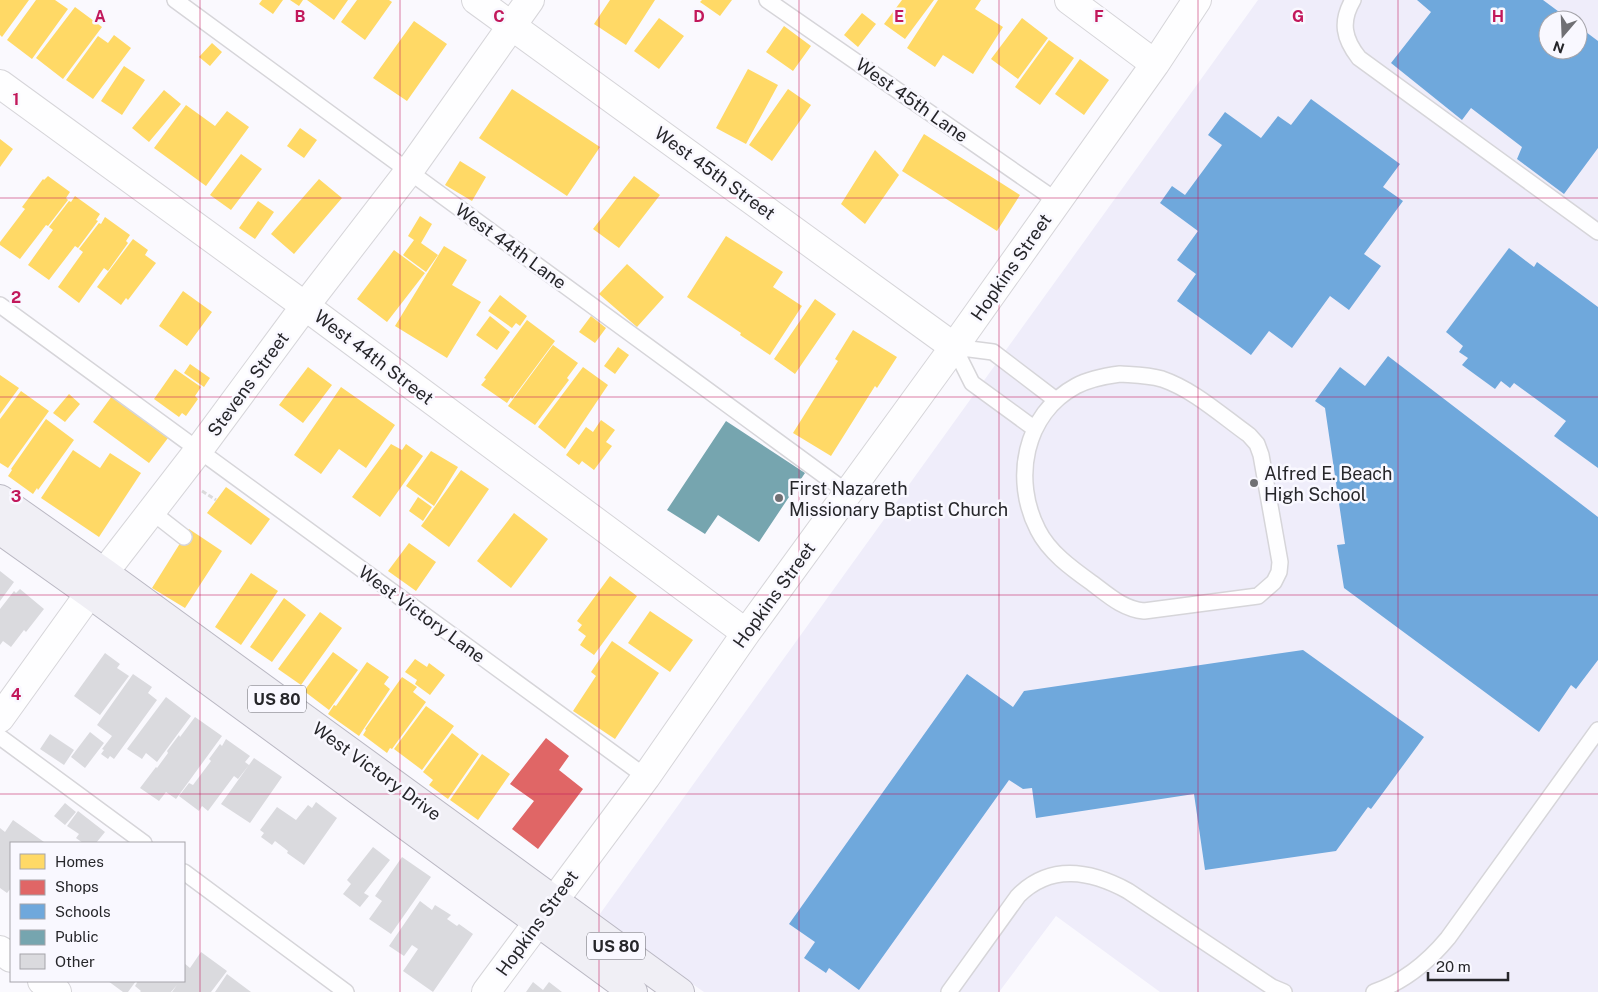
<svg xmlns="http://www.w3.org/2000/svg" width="1598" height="992" viewBox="0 0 1598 992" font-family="'Public Sans',sans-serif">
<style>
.built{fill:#efedfa;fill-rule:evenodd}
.homes{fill:#ffd966}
.shops{fill:#e06666}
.schools{fill:#6fa8dc}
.public{fill:#76a5af}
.building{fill:#dadade}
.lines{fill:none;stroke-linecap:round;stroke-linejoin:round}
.lane-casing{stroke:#d6d5d9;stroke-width:18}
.street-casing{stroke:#d6d5d9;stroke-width:30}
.primary-casing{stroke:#bab8c3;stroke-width:30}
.path{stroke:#dbdbdc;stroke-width:3;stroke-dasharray:5 2.5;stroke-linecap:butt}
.lane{stroke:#fefeff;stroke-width:15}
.street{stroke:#fefeff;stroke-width:28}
.primary{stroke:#f0eff5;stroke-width:28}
.grid{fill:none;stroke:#c2185b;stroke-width:1;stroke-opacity:0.55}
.poi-dot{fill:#707074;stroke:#f9f8ff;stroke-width:2}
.labels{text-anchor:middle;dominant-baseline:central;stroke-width:5;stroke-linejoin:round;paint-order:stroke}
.shield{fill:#f9f8ff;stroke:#65656a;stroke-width:1}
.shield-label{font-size:16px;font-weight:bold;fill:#26262a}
.street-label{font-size:18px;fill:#26262a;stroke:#f9f8ff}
.poi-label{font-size:18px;fill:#26262a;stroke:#f9f8ff;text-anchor:start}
.grid-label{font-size:16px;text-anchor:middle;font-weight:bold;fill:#c2185b;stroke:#f9f8ff;stroke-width:5;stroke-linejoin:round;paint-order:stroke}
</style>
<rect width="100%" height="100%" fill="#faf9fe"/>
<path class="built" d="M 1258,0 L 1598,0 L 1598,992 L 1160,992 L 1056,916 L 999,992 L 704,992 L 597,918 ZM 1548,20 L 1578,20 L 1578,50 L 1548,50 Z"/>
<path class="homes" d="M 0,0 L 29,0 L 2,37 L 0,35 Z
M 36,0 L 55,0 L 68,9 L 32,59 L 7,40 Z
M 262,0 L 283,0 L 273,14 L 259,4 Z
M 290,0 L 303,0 L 299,6 Z
M 307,0 L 348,0 L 334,20 Z
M 357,0 L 389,0 L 392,2 L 365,40 L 341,22 Z
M 610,0 L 655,0 L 626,45 L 594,24 Z
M 702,0 L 732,0 L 720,16 L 700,2 Z
M 902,0 L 934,0 L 905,39 L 884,24 Z
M 938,0 L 981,0 L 975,9 L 1003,27 L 973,74 L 943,55 L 935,67 L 907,48 Z
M 75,7 L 102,27 L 63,79 L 36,58 Z
M 862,13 L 876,24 L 858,47 L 844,35 Z
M 659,18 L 684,36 L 659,69 L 634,51 Z
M 1022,18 L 1048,38 L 1018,79 L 991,59 Z
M 414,21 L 447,44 L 407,101 L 373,78 Z
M 784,26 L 811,46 L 793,71 L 766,52 Z
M 114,35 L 131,48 L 93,99 L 66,80 L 98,36 L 108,43 Z
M 1049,40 L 1074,58 L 1040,105 L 1015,87 Z
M 212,43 L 222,52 L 210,66 L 199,57 Z
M 1080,59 L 1109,80 L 1084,115 L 1055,94 Z
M 124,66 L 145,80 L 122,115 L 101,101 Z
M 748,69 L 778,85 L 746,144 L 716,128 Z
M 512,89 L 600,147 L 567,196 L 479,138 Z
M 788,89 L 811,105 L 772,161 L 749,145 Z
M 164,90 L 181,104 L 149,142 L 132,128 Z
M 186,105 L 215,126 L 227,111 L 249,127 L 206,186 L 154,148 Z
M 300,128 L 317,140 L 304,158 L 287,146 Z
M 924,134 L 1020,195 L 997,231 L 902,171 Z
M 0,139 L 13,149 L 0,167 Z
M 875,150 L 899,175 L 865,224 L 841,204 Z
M 241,154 L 262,169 L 231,210 L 210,195 Z
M 460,161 L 486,177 L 472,201 L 445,185 Z
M 48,176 L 70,192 L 66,198 L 68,200 L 48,226 L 46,225 L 20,259 L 0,245 L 0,242 L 25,209 L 22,207 L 43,179 L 44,180 Z
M 634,176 L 660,195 L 619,248 L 593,229 Z
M 319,179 L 342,198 L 294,254 L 271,234 Z
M 75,196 L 100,214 L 96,220 L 98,221 L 78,248 L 75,246 L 49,280 L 28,265 L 53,230 L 49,227 L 69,201 L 71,202 Z
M 258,201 L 274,212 L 255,239 L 239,228 Z
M 420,216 L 432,224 L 421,243 L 438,255 L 426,272 L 403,255 L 414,240 L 408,236 Z
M 105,217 L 130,235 L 126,241 L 128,243 L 108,271 L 104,268 L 79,303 L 58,287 L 83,252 L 79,249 L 99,223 L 101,224 Z
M 726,236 L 783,272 L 773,287 L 802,306 L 770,355 L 740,335 L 741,333 L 687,297 Z
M 133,239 L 148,250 L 145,255 L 156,263 L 128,300 L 126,298 L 121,305 L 97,287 Z
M 444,246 L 467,260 L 452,285 L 481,302 L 447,358 L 395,326 Z
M 394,250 L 425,273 L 387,322 L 357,299 Z
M 627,264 L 664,297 L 637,327 L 599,294 Z
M 183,291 L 212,312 L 187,346 L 159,326 Z
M 500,295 L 527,316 L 520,326 L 516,323 L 512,328 L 488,311 Z
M 815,299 L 836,314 L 795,374 L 774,359 Z
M 490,316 L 510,332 L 497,350 L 476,335 Z
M 591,316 L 606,328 L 595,343 L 579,332 Z
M 527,320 L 555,341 L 512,399 L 511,397 L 507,403 L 481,385 L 486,379 L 484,378 Z
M 853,330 L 897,357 L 877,388 L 875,386 L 831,456 L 793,433 L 838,361 L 835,359 Z
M 553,345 L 578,363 L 567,378 L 569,380 L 535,425 L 508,406 Z
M 618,347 L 629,355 L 615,374 L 604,366 Z
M 190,364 L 210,378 L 204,387 L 184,373 Z
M 308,367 L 332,385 L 303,423 L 279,405 Z
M 583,367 L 608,385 L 565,449 L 538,427 Z
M 175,369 L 201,387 L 195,396 L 198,399 L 186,416 L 182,413 L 179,417 L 154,399 Z
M 0,375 L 19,388 L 0,414 Z
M 341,387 L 395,425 L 366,468 L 339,449 L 321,474 L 294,455 Z
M 21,391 L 49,411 L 8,468 L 0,463 L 0,419 Z
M 69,394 L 80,404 L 65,422 L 53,413 Z
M 112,396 L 168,438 L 149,463 L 93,422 Z
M 46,419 L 74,440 L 38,490 L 37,488 L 33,494 L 8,476 L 12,470 L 11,469 Z
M 601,420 L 615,430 L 606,442 L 612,446 L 594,470 L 582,461 L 579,465 L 566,455 L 586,427 L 593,432 Z
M 391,444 L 402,450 L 406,444 L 423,456 L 380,517 L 352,497 Z
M 73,450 L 100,468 L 110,453 L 141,473 L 99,537 L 41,498 Z
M 431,451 L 458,467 L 434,506 L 406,486 Z
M 461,470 L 489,489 L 449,547 L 421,526 Z
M 226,487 L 270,519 L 251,545 L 207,513 Z
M 418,497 L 432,507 L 423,521 L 409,511 Z
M 514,513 L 548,539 L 511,588 L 477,561 Z
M 189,529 L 222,551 L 185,608 L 152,588 Z
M 409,543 L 436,562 L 416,591 L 388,571 Z
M 251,573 L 278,591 L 241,645 L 215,627 Z
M 610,576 L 637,596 L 594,655 L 580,645 L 586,636 L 578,630 L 582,625 L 577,621 Z
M 284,598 L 306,615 L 272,662 L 250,647 Z
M 650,611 L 693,640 L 670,672 L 628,643 Z
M 320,612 L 342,628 L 301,685 L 278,669 Z
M 612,641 L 659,673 L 615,739 L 573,711 L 596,676 L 591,672 Z
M 333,652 L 358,670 L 329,710 L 304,691 Z
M 415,659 L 427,667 L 429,663 L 445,675 L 430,695 L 415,684 L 417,680 L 405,672 Z
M 367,662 L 389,677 L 384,684 L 390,689 L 359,736 L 328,714 L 334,705 L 336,706 Z
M 402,677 L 417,687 L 413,692 L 426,702 L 392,749 L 390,748 L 387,753 L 363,735 L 366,730 L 365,729 Z
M 426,706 L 454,726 L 422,770 L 394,749 Z
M 452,733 L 479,754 L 448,799 L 429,785 L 433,780 L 423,772 Z
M 482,754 L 510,774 L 478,820 L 450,800 Z"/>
<path class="shops" d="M 546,738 L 569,756 L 559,770 L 583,789 L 538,849 L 512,829 L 534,801 L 510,784 Z"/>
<path class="schools" d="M 1417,0 L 1543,0 L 1570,20 L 1548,20 L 1548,50 L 1578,50 L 1578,26 L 1598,41 L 1598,148 L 1564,194 L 1517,159 L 1522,147 L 1471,108 L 1462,120 L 1391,63 L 1431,12 Z
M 1311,99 L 1400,164 L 1383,187 L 1403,201 L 1364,254 L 1381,266 L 1349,310 L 1330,296 L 1292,348 L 1269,331 L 1251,355 L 1177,301 L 1196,274 L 1177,260 L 1198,231 L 1160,203 L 1172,186 L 1185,195 L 1222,145 L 1208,135 L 1225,112 L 1261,138 L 1278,116 L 1291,125 Z
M 1509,248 L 1534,267 L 1537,262 L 1598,307 L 1598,468 L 1554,436 L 1566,421 L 1514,383 L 1510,388 L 1501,381 L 1495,389 L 1462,365 L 1468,358 L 1459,352 L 1463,346 L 1446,332 Z
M 1388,356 L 1598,517 L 1598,660 L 1576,689 L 1571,685 L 1539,732 L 1344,588 L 1337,545 L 1345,544 L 1325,408 L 1315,401 L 1340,367 L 1365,386 Z
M 1303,650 L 1424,737 L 1371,809 L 1368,807 L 1336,851 L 1205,870 L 1194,794 L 1036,818 L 1032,788 L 1023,789 L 1009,780 L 859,990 L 829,968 L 826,973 L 804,958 L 815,942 L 789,924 L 967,674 L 1013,707 L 1024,691 Z"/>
<path class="public" d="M 726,421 L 805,473 L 759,542 L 718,515 L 705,534 L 667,510 Z"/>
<path class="building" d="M 0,571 L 14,582 L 0,601 Z
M 20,589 L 44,609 L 26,632 L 24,630 L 11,647 L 3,641 L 0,645 L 0,609 L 14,591 L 16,593 Z
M 105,653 L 120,664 L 117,668 L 129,676 L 100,715 L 74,696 Z
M 133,674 L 152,687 L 148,693 L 157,700 L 114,759 L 110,756 L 108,759 L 101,754 L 104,750 L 102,749 L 112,736 L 97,725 Z
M 166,697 L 191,716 L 157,762 L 146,753 L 142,759 L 127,749 Z
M 195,717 L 222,736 L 176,799 L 166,792 L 159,801 L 140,788 L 156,767 L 157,768 L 168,753 L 167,751 L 179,735 L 180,737 Z
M 90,732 L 104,743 L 85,768 L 71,757 Z
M 50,734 L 74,750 L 64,765 L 40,749 Z
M 226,739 L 250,756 L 245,762 L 249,765 L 238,779 L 234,776 L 208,811 L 202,806 L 199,811 L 179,796 L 189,783 L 193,785 L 211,761 L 209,759 L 220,744 L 222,746 Z
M 254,758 L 282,777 L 250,823 L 221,804 Z
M 316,802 L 337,818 L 304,865 L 287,853 L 288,851 L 275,841 L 272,845 L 261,837 L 264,833 L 260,830 L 277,807 L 296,820 L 308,805 L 312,808 Z
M 65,803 L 76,812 L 65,825 L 54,816 Z
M 78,811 L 105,832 L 96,843 L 83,843 L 76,838 L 79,834 L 67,826 Z
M 13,820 L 44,842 L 43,843 L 11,843 L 11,888 L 7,893 L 0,888 L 0,828 L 5,832 Z
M 373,847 L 390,860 L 364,893 L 369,896 L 360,907 L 343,894 L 351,884 L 347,880 Z
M 402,857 L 431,877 L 391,934 L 369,919 L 382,901 L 375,896 Z
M 420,901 L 432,910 L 435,905 L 451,915 L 447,919 L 457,926 L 459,924 L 473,934 L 433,992 L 403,971 L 418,949 L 412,945 L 404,956 L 389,946 Z
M 201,952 L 227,971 L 211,992 L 172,992 L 177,985 L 171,992 L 140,992 L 141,991 L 135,986 L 138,981 L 184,981 L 184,963 L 190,968 Z
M 227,974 L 251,992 L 215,992 Z
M 108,981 L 136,981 L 128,992 L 123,992 Z
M 533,982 L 543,990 L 549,982 L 562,992 L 526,992 Z"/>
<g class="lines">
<g class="lane-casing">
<path id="lane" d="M 175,0 L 848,493
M 767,0 L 1057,201
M 1353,0 C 1340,22 1344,39 1359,58 L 1598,232
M 0,305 L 646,777
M 954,347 L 993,352 L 1056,400
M 954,347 L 972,383 L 1035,429
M 1120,374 C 1134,375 1148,375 1162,379 C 1194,390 1221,415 1249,435 L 1257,444 L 1261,455 L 1280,562 L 1279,572 L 1274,582 L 1258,596 L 1144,611 C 1123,609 1108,595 1092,583 C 1071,568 1049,552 1038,530 C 1012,480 1024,414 1076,386 C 1089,379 1105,376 1120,374 Z
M 152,512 L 184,537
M 0,737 L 144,843
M 184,872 L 346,992
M 949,992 L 1018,896 C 1051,863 1091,871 1128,891 L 1272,987 L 1284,992
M 1374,992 C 1404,982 1428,962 1448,938 L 1598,730"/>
</g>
<g class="street-casing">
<path id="street" d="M 476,0 L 954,347
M 1069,0 L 1155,64
M 0,84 L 305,306 L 746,633
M 0,718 L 110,565 L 198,451 L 305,306 L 409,171 L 530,0
M 0,950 L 11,958
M 42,981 L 57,992
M 486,992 L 646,777 L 746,633 L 954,347 L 1155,64 L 1197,0"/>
</g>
<g class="primary-casing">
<path id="primary" d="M 0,499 L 105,573 L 680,992
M 0,530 L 90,594 L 633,992"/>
</g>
<path class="path" d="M 202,491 L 216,500"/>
<use href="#lane" class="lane"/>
<use href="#street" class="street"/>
<use href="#primary" class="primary"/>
</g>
<path class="grid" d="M 200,0 L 200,992M 400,0 L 400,992M 599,0 L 599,992M 799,0 L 799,992M 999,0 L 999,992M 1198,0 L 1198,992M 1398,0 L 1398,992M 0,198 L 1598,198M 0,397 L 1598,397M 0,595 L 1598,595M 0,794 L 1598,794"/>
<g class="poi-dot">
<circle cx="1254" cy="483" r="5"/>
<circle cx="779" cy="498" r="5"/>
</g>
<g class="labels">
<g class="shield">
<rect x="248" y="685.5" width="58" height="27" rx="4"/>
<rect x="587" y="932.5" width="58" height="27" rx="4"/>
</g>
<g class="shield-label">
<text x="277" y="699">US 80</text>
<text x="616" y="946">US 80</text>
</g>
<g class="street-label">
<text transform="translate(912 100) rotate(35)">West 45th Lane</text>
<text transform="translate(715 173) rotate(36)">West 45th Street</text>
<text transform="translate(511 246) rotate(36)">West 44th Lane</text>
<text transform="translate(1011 267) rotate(-55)">Hopkins Street</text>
<text transform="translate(374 357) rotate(37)">West 44th Street</text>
<text transform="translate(248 384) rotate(-54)">Stevens Street</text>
<text transform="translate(774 595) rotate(-54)">Hopkins Street</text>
<text transform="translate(422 614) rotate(36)">West Victory Lane</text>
<text transform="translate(377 771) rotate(36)">West Victory Drive</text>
<text transform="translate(537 923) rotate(-54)">Hopkins Street</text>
</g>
<g class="poi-label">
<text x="1264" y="473">Alfred E. Beach<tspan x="1264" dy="21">High School</tspan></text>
<text x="789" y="488">First Nazareth<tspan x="789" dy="21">Missionary Baptist Church</tspan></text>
</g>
</g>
<g class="grid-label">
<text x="100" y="22">A</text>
<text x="300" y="22">B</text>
<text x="499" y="22">C</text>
<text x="699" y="22">D</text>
<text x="899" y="22">E</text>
<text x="1099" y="22">F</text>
<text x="1298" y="22">G</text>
<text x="1498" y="22">H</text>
<text x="16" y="105">1</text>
<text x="16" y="303">2</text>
<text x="16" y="502">3</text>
<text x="16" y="700">4</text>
</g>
<rect x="10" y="842" width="175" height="140" fill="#f9f8ff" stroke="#a5a4aa"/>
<rect x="20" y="854" width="25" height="15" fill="#ffd966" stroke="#a5a4aa"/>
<text x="55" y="867" font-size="15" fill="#26262a">Homes</text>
<rect x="20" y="880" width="25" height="15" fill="#e06666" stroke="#a5a4aa"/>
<text x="55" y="892" font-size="15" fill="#26262a">Shops</text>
<rect x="20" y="904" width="25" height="15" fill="#6fa8dc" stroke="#a5a4aa"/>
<text x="55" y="917" font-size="15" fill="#26262a">Schools</text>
<rect x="20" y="930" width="25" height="15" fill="#76a5af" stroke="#a5a4aa"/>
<text x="55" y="942" font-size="15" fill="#26262a">Public</text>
<rect x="20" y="954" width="25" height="15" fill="#dadade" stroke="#a5a4aa"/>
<text x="55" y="967" font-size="15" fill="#26262a">Other</text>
<g transform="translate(1563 35) rotate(199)"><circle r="24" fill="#f9f8ff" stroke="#a5a4aa"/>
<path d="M0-4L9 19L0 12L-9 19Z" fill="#707074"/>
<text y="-8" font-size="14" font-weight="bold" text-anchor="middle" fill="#26262a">N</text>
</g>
<path d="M1428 972v8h80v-8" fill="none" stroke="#26262a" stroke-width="2.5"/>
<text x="1436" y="972" font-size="15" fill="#26262a" stroke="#f9f8ff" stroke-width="4" paint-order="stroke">20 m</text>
</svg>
